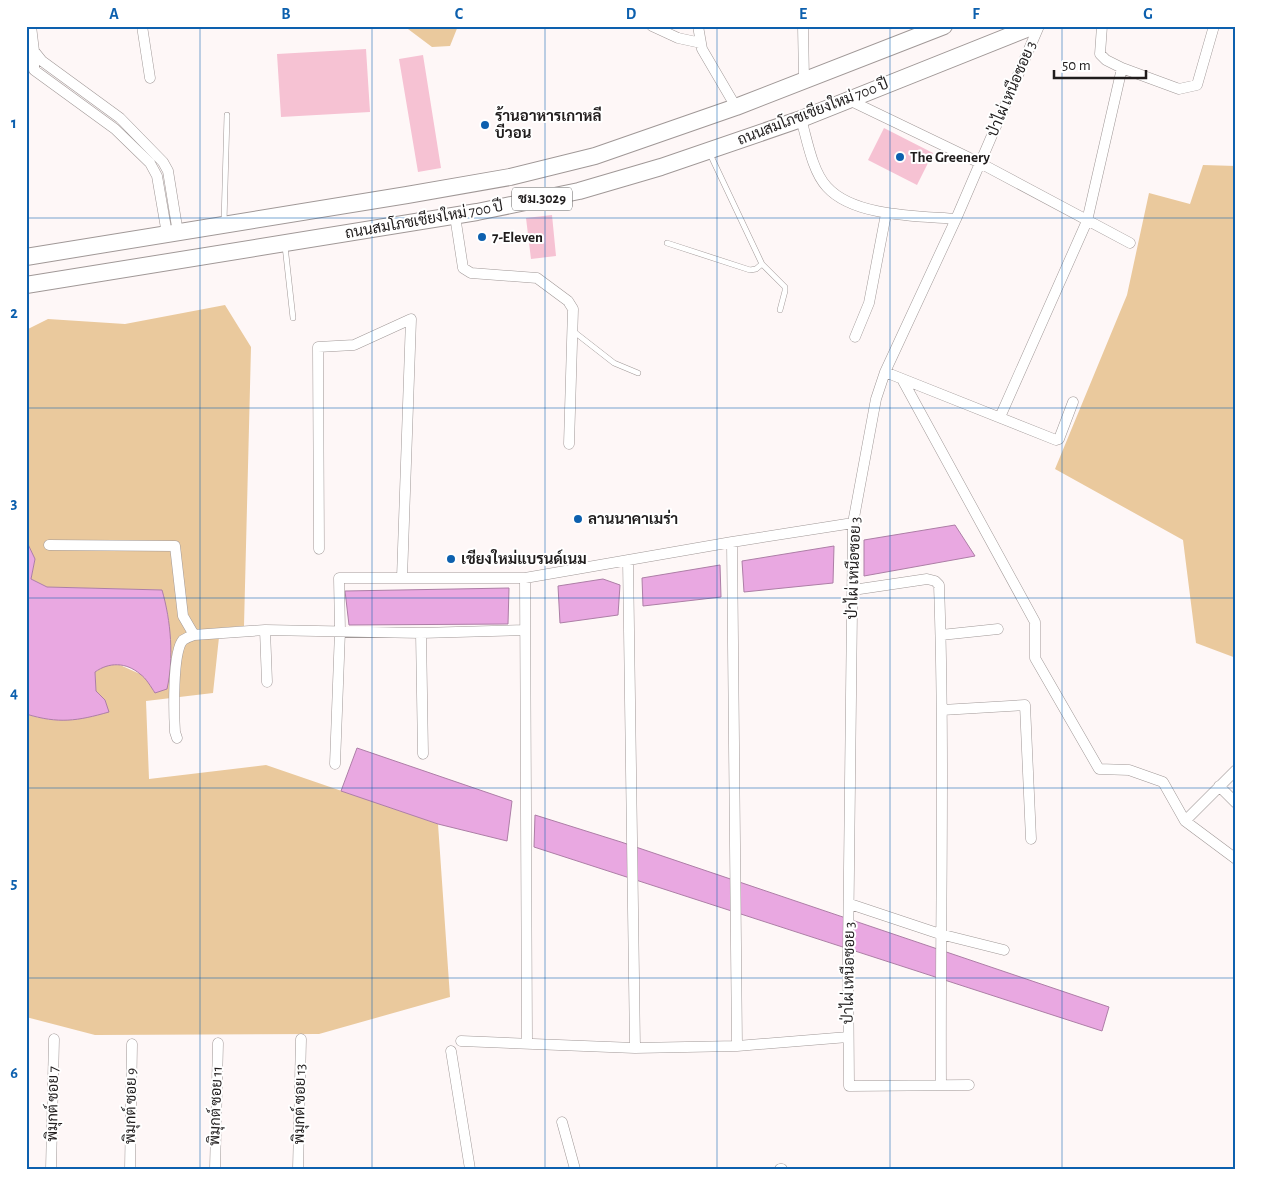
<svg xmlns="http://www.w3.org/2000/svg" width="1262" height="1195" viewBox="0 0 1262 1195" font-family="'Alegreya Sans',Sarabun,sans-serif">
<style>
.green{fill:#eac99d}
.water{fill:#e9a8e1;stroke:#ad7ea6}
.building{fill:#f6c2d3}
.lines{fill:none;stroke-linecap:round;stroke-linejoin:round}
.service-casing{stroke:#a09897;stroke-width:6}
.minor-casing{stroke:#a09897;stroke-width:11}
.primary-casing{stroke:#a09897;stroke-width:18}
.service{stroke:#fff;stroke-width:5}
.minor{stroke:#fff;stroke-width:10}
.primary{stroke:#fff;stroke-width:16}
.grid{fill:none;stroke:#0d60ae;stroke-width:1;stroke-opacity:0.55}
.poi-dot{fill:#0d60ae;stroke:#fff;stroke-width:2}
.labels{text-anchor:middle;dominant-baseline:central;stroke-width:4;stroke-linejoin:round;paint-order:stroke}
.shield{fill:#fff;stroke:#636161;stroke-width:1}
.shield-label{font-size:14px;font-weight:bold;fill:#201d1d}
.street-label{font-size:15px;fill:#201d1d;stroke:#fff}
.poi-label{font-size:15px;font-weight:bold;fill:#201d1d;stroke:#fff;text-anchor:start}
.neatline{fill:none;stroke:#0d60ae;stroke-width:2}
.grid-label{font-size:16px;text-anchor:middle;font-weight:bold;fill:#0d60ae}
</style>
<rect width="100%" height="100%" fill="#fef7f7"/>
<path class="green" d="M 404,26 L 458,26 L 450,46 L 432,47 Z
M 1203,165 L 1236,166 L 1236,658 L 1196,643 L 1183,540 L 1055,469 L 1127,295 L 1149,193 L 1190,204 Z
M 225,305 L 251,347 L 244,626 L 220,628 L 213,693 L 146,701 L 149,779 L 266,765 L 438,824 L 450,997 L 319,1034 L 95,1035 L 26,1017 L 26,714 C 56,724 78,720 108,712 L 105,700 L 96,691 L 95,672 L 106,665 L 120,665 L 140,674 L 171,666 L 168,615 L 162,590 L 47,587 L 31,579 L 35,559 L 26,540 L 26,330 L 48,319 L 125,324 Z"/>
<path class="water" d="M 955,525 L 975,556 L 864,576 L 864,540 Z
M 26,540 L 35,559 L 31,579 L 47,587 L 162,590 C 171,621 174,658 167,689 L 155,693 C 151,687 146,678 140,674 C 126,662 109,662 95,672 L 96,691 L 105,700 L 109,712 C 77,721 59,724 26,714 Z
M 834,546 L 833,583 L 744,592 L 742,561 Z
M 720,565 L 721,597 L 643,606 L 642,578 Z
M 603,579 L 620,585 L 618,615 L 560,623 L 558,586 Z
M 509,588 L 508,624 L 349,625 L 345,591 Z
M 357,748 L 512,801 L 507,841 L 438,824 L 341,791 Z
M 535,815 L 621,842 L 1109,1007 L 1102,1031 L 534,847 Z"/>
<path class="building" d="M 366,49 L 370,112 L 281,117 L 277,54 Z
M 423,55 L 441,168 L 418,172 L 399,59 Z
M 884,128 L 933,153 L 917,185 L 868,160 Z
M 552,215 L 556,256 L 531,259 L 526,218 Z"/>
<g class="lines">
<g class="service-casing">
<path id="service" d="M 710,154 L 762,264 L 785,287 L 785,291 L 780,310
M 224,222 L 227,115
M 667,243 L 750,270 L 756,269 L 762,264
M 285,246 L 293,318
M 573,331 L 614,363 L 638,373"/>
</g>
<g class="minor-casing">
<path id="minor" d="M 31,26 L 34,51 L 34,70 L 115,129 L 150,163 L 157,176 L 167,234
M 142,26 L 150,78
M 652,26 L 678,38 L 701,43
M 698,26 L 702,49 L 736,107
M 803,26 L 804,80
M 1102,26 L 1100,54 L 1106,60 L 1122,68 L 1179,89 L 1197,85 L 1214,26
M 34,51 L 42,61 L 120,118 L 163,162 L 168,171 L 178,233
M 849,100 L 980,163 L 1130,243
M 801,119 C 807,139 812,171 827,187 C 854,217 919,216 956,219
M 455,216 L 463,268 L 471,273 L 537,278 L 568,301 L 573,309 L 569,444
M 855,337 L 869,303 L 886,214
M 885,372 L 1056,440 L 1059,439 L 1073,402
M 902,379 L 1035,622 L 1035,658 L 1099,769 L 1129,770 L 1163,782 L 1185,821 L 1236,770
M 1000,417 L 1087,221 L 1122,68
M 732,542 L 737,1046
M 49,545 L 175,546 L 183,616 L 194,635
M 319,549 L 318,347 L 354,345 L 411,319 L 402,578
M 628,560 L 635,1048
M 525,578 L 527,1043
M 853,590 L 927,579 L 935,581 L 939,585 C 945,752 940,918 941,1085
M 265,630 L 421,633 L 525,630
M 421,633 L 423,754
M 941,635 L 998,629
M 942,710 L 1025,705 L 1031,839
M 177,738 L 175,732 C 174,716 172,652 183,640 C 186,638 191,636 194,635 L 265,630 L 267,682
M 335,764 L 340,631 L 339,578 L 525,578 L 732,542 L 853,523
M 1219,786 L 1236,803
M 1185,821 L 1236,859
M 850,904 L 940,934 L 1004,950
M 461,1041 L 635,1048 L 737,1046 L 848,1037
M 451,1051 L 470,1169
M 969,1085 L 849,1086 L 848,956 L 853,523 L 876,399 L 885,372 L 956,219 L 1039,26
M 562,1122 L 575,1169
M 51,1169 L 54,1039
M 130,1169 L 132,1044
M 215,1169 L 218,1043
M 298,1169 L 301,1039
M 780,1169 L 782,1169"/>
</g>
<g class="primary-casing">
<path id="primary" d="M 26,257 L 407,195 L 510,177 L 595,156 L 736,107 L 944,26
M 26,285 L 477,212 L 579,191 L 661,167 L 801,119 L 1034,26"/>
</g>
<use href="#service" class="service"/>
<use href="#minor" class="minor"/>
<use href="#primary" class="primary"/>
</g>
<path class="grid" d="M 200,26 L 200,1169M 372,26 L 372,1169M 545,26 L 545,1169M 717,26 L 717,1169M 890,26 L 890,1169M 1062,26 L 1062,1169M 26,218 L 1236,218M 26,408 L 1236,408M 26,598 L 1236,598M 26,788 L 1236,788M 26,978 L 1236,978"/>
<g class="poi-dot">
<circle cx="485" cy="125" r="5"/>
<circle cx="900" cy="157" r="5"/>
<circle cx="482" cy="237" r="5"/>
<circle cx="578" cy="519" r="5"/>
<circle cx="451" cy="559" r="5"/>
</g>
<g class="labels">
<rect class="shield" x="512" y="187.5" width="60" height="23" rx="4"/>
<g class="shield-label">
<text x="542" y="199">ชม.3029</text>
</g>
<g class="street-label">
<text transform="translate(1012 89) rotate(-67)">ป่าไผ่ เหนือซอย 3</text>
<text transform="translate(813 112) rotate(-21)">ถนนสมโภชเชียงใหม่ 700 ปี</text>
<text transform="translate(424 220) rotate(-10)">ถนนสมโภชเชียงใหม่ 700 ปี</text>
<text transform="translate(854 568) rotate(-88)">ป่าไผ่ เหนือซอย 3</text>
<text transform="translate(849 973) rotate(-89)">ป่าไผ่ เหนือซอย 3</text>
<text transform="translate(53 1104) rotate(-89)">พิมุกต์ ซอย 7</text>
<text transform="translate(300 1104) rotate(-89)">พิมุกต์ ซอย 13</text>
<text transform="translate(131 1106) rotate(-89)">พิมุกต์ ซอย 9</text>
<text transform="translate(216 1106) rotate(-88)">พิมุกต์ ซอย 11</text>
</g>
<g class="poi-label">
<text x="495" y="116">ร้านอาหารเกาหลี<tspan x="495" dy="17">บีวอน</tspan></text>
<text x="910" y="157">The Greenery</text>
<text x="492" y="237">7-Eleven</text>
<text x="588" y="519">ลานนาคาเมร่า</text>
<text x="461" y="559">เชียงใหม่แบรนด์เนม</text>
</g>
</g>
<rect width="1262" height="1195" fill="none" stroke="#ffffff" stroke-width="55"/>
<path d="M1054 70v8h92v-8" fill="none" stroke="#201d1d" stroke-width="2.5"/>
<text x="1062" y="70" font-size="15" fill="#201d1d" stroke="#ffffff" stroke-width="4" paint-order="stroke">50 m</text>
<rect x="28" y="28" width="1206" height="1140" class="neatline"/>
<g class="grid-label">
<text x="114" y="19">A</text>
<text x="286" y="19">B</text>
<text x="459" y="19">C</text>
<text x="631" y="19">D</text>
<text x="803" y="19">E</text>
<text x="976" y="19">F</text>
<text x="1148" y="19">G</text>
<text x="14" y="128">1</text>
<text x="14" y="318">2</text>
<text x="14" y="508">3</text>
<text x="14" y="698">4</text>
<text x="14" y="888">5</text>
<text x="14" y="1078">6</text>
</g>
</svg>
